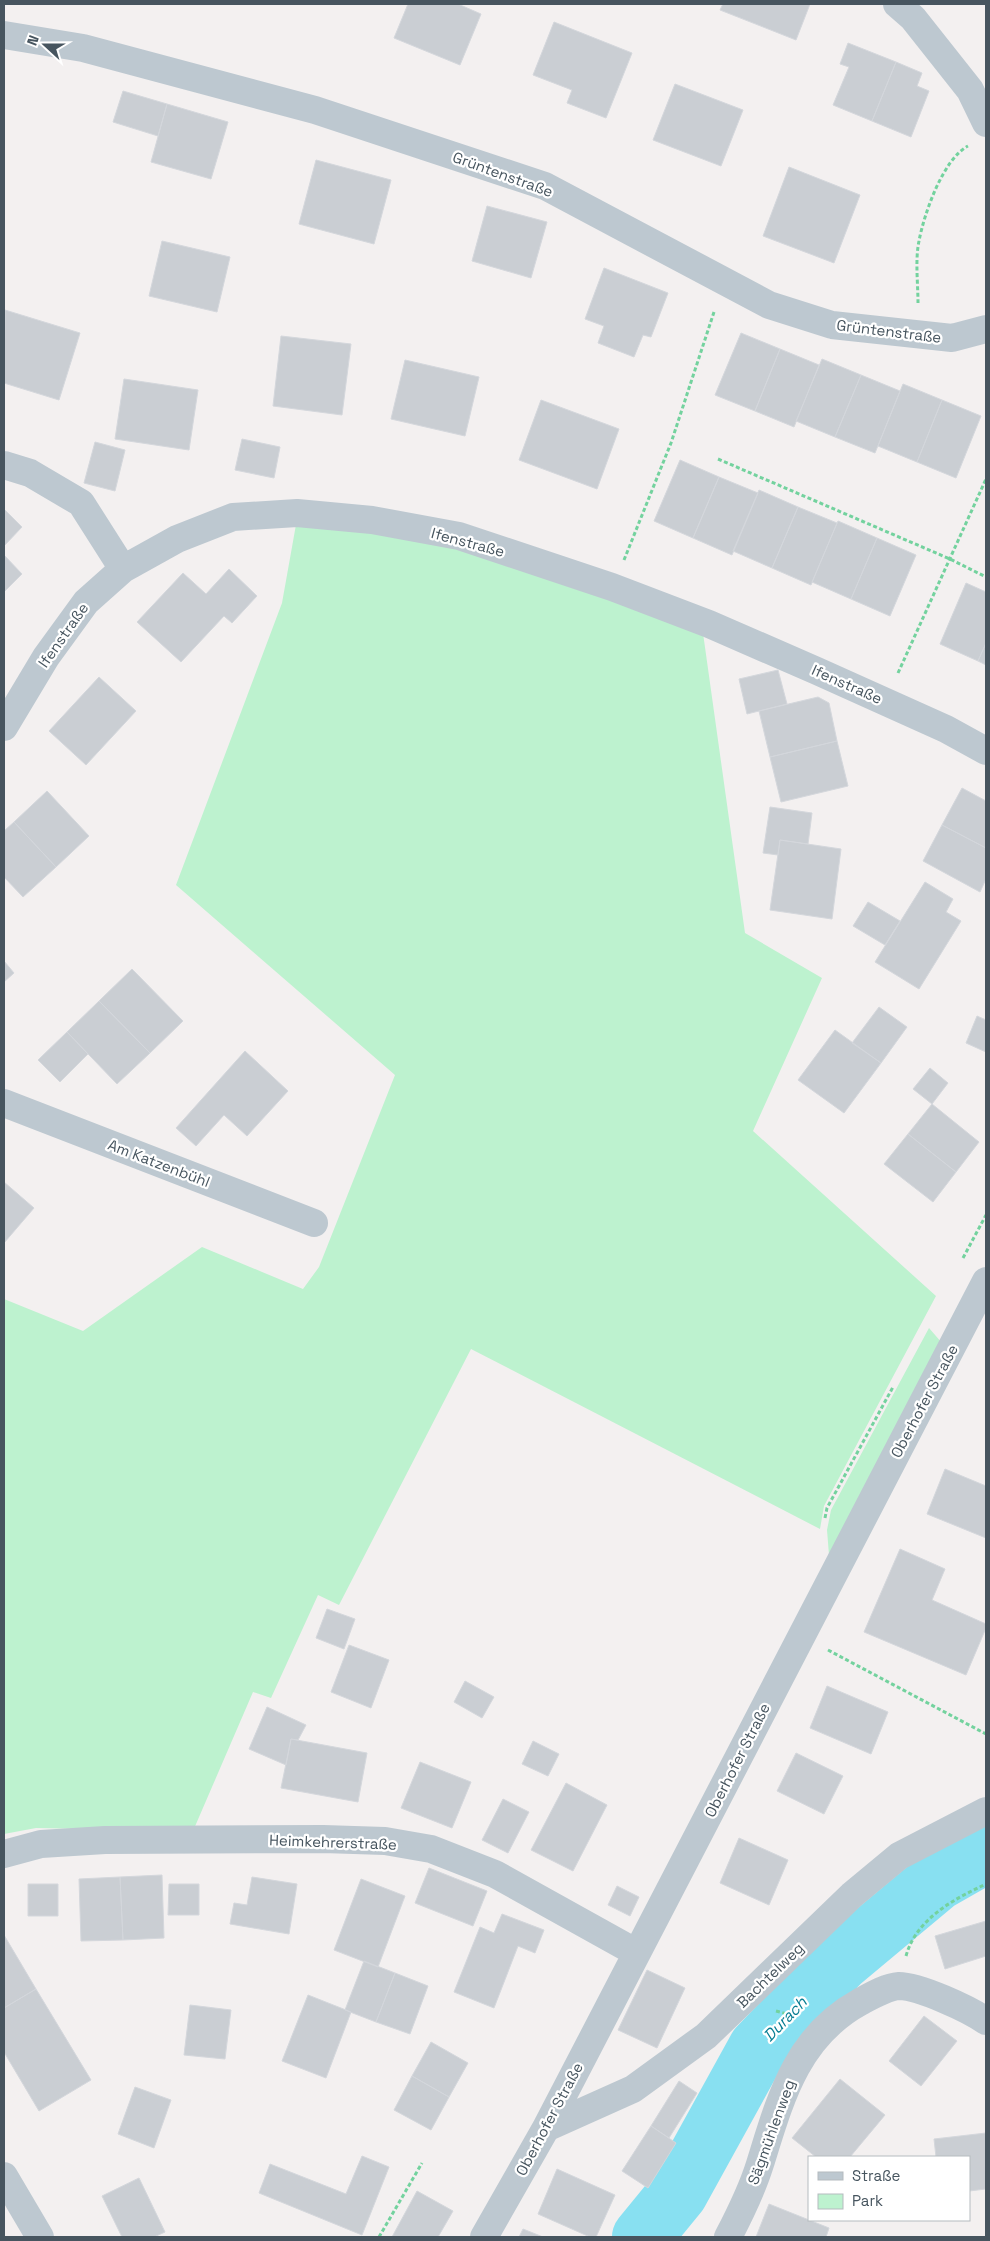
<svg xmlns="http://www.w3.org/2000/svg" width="990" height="2241" viewBox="0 0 990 2241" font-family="'Space Grotesk',sans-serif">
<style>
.green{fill:#bdf2cf}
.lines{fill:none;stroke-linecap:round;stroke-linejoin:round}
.river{stroke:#88e0f1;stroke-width:60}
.building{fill:#caced3;stroke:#d4d7dc}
.path{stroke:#73d29e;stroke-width:3;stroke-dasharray:4 2.5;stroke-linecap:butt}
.street{stroke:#bdc8d0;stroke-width:28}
.labels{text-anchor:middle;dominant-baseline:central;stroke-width:4.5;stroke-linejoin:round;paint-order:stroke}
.street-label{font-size:15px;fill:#47555f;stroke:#fff}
.water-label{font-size:16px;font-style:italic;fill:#077d93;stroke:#fff}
</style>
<rect width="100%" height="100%" fill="#f3f0f0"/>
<path class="green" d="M 297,519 L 456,545 L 703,633 L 745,933 L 822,978 L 753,1131 L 936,1296 L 824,1506 L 820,1529 L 471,1349 L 339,1605 L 318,1595 L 271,1698 L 253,1692 L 193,1831 L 36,1828 L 4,1834 L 4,1299 L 83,1331 L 202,1247 L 303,1289 L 319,1267 L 395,1075 L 176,885 L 282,603 Z
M 929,1328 L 942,1343 L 829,1555 L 827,1530 L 831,1510 Z"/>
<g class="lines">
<path class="river" d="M 642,2237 L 678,2193 L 758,2048 L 840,1962 L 937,1881 L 986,1853"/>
</g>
<path class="building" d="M 408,4 L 458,4 L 481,14 L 460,65 L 394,38 Z
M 723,4 L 810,4 L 796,40 L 720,10 Z
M 554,22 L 632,53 L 606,118 L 567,103 L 572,90 L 533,75 Z
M 848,43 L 896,62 L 872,121 L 833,105 L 849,67 L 840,64 Z
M 896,62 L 922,73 L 917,86 L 929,91 L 911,137 L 872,121 Z
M 675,84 L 743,110 L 721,166 L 653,140 Z
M 123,91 L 167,104 L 158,136 L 113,122 Z
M 167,104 L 228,122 L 211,179 L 151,162 Z
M 316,160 L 391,180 L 374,244 L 299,224 Z
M 789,167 L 860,195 L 834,263 L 763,236 Z
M 487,206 L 547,222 L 531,278 L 472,261 Z
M 162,241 L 230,257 L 217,312 L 149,296 Z
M 604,268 L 668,293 L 651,337 L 643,335 L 634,357 L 598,343 L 604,326 L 585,319 Z
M 5,310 L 80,333 L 59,400 L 4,383 Z
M 741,333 L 780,349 L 755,411 L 715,395 Z
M 281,336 L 351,344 L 342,415 L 273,406 Z
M 780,349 L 819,365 L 794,427 L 755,411 Z
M 822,359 L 861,375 L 835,437 L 796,421 Z
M 405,360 L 479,377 L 465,436 L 391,419 Z
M 861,375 L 900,391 L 875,453 L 835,437 Z
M 124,379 L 198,390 L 189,450 L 115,439 Z
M 903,384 L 942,400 L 917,462 L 878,446 Z
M 541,400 L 619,429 L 597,489 L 519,460 Z
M 942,400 L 981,416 L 956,478 L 917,462 Z
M 242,439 L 280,447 L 274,478 L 235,470 Z
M 95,442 L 125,450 L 115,491 L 84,483 Z
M 680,460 L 719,477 L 693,538 L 654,521 Z
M 719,477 L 758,493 L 732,555 L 693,538 Z
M 759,490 L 798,507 L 772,568 L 733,551 Z
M 798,507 L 837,523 L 811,585 L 772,568 Z
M 4,509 L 22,527 L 4,546 Z
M 838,521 L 877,538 L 851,599 L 812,582 Z
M 877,538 L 916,555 L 890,616 L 851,599 Z
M 4,555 L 22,574 L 4,592 Z
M 229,569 L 257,596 L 232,623 L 224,616 L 181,662 L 137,622 L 183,573 L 206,594 Z
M 966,583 L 986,592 L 986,643 L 978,661 L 940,644 Z
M 986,643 L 986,665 L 978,661 Z
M 778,670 L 787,704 L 747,714 L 739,679 Z
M 99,677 L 136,711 L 86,765 L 49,731 Z
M 818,697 L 829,703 L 837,741 L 770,757 L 759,711 Z
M 837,741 L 848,786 L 781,802 L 770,757 Z
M 962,788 L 986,801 L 986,848 L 942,825 Z
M 47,791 L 89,836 L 56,867 L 14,822 Z
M 770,807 L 812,813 L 808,844 L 780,840 L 778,855 L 763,853 Z
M 14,822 L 56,867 L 23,897 L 4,877 L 4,831 Z
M 942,825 L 986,848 L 986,879 L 980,892 L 923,861 Z
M 780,840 L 841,849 L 832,919 L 770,910 Z
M 925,882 L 953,899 L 946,912 L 961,921 L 919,989 L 875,962 Z
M 868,902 L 900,921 L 885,945 L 853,926 Z
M 4,961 L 14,973 L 4,982 Z
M 132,969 L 183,1021 L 150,1053 L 99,1001 Z
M 99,1001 L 150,1053 L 117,1084 L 67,1032 Z
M 879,1007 L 907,1027 L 881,1063 L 852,1043 Z
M 977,1016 L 986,1020 L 986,1052 L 966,1043 Z
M 835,1030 L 881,1063 L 844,1113 L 798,1080 Z
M 67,1032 L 88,1054 L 60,1082 L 38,1060 Z
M 245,1051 L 288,1091 L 247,1136 L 224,1115 L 196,1146 L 176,1128 Z
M 930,1068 L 948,1083 L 932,1104 L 913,1089 Z
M 932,1104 L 979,1142 L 956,1172 L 908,1134 Z
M 908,1134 L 956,1172 L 933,1202 L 884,1164 Z
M 4,1182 L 34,1208 L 4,1243 Z
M 945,1469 L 986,1486 L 986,1538 L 927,1514 Z
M 900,1549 L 945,1569 L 932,1600 L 986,1624 L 986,1628 L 966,1675 L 864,1632 Z
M 327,1609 L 355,1619 L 344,1649 L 316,1638 Z
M 349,1645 L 389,1660 L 371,1708 L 331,1692 Z
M 465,1681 L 494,1697 L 482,1718 L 454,1702 Z
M 827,1686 L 888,1712 L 871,1754 L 810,1728 Z
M 267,1707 L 306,1725 L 298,1740 L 291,1739 L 286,1765 L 249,1749 Z
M 291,1739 L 367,1753 L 358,1802 L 281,1788 Z
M 533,1741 L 559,1754 L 548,1776 L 522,1764 Z
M 796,1753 L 843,1776 L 824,1814 L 777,1791 Z
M 420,1762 L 471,1782 L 452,1828 L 401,1808 Z
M 566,1783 L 607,1805 L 573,1871 L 531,1850 Z
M 503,1799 L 529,1812 L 508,1853 L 482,1840 Z
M 739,1838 L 788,1860 L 769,1905 L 720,1883 Z
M 429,1868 L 487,1891 L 473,1926 L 415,1903 Z
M 162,1875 L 164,1938 L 123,1940 L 120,1877 Z
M 120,1877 L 123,1940 L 81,1941 L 79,1879 Z
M 252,1877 L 297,1884 L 289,1934 L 230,1924 L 234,1903 L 247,1905 Z
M 361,1879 L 405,1896 L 378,1967 L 334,1950 Z
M 28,1884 L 58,1884 L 58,1916 L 28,1916 Z
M 169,1884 L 199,1884 L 199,1915 L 168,1915 Z
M 617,1886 L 639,1897 L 630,1916 L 608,1905 Z
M 502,1914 L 544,1930 L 535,1953 L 518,1946 L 494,2008 L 454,1992 L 480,1927 L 494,1933 Z
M 986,1921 L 986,1956 L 945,1969 L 935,1936 Z
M 4,1935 L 36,1989 L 4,2008 Z
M 364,1961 L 395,1973 L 376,2022 L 345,2010 Z
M 647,1970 L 685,1988 L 657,2048 L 618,2030 Z
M 395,1973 L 428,1986 L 410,2034 L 376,2022 Z
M 36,1989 L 91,2080 L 39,2111 L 4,2052 L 4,2008 Z
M 308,1995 L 351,2012 L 326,2078 L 282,2061 Z
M 190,2005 L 231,2010 L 225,2059 L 184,2055 Z
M 924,2016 L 957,2041 L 921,2086 L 889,2061 Z
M 431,2042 L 468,2063 L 449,2097 L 412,2076 Z
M 412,2076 L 449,2097 L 431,2130 L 394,2110 Z
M 840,2079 L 885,2115 L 850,2157 L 816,2157 L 792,2138 Z
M 679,2081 L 697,2093 L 669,2138 L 651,2126 Z
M 135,2087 L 171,2100 L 154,2148 L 118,2134 Z
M 651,2126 L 676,2143 L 648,2188 L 622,2171 Z
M 986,2133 L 986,2189 L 969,2191 L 969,2157 L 936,2157 L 934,2139 Z
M 362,2156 L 389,2167 L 362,2235 L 259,2193 L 270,2164 L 346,2194 Z
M 557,2169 L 615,2195 L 596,2237 L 590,2237 L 538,2214 Z
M 139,2178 L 165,2232 L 154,2237 L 122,2237 L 102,2196 Z
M 417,2191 L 453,2211 L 438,2237 L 392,2237 Z
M 769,2204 L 829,2228 L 826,2237 L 756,2237 Z
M 523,2229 L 543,2237 L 519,2237 Z"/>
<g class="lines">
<path class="path" d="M 918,303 C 918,283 915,260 919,241 C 924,214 943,159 968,146
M 718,459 L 950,559 L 986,577
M 624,560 L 671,443 L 714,312
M 898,673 L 986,479
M 963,1258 L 986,1215
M 825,1518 L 827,1508 L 893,1387
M 828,1650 L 986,1734
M 906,1956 C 916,1919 954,1899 986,1884
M 776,2011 L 795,2016
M 379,2237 L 422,2163"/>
<path class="street" d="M 897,4 L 913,18 L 970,90 L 986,123
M 4,35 L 83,48 L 315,110 L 545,186 L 769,305 L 832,325 L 952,338 L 986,329
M 4,465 L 30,473 L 81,503 L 123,569
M 4,727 L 46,657 L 86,602 L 123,569 L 177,539 L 233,517 L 297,513 L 372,520 L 459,536 L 612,587 L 709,624 L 817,671 L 946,729 L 986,751
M 4,1103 L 314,1223
M 4,1854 L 41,1844 L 105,1840 L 323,1839 L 385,1841 L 431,1849 L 495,1874 L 637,1953
M 546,2128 L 633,2089 L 706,2036 L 852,1895 L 899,1856 L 986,1811
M 4,2176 L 40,2237
M 484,2237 L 546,2128 L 986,1281
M 728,2237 C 740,2214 752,2190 760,2164 C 780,2100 796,2037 860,2002 C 871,1996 886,1987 899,1986 C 919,1986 969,2009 986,2021"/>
</g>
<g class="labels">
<g class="street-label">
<text transform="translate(503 174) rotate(20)">Grüntenstraße</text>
<text transform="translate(889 331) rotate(7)">Grüntenstraße</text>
<text transform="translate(468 542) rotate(15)">Ifenstraße</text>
<text transform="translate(63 635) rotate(-55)">Ifenstraße</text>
<text transform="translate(847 684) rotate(24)">Ifenstraße</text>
<text transform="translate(159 1163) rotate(21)">Am Katzenbühl</text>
<text transform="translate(924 1401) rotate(-62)">Oberhofer Straße</text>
<text transform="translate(737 1760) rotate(-63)">Oberhofer Straße</text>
<text transform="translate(333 1842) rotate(2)">Heimkehrerstraße</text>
<text transform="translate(770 1975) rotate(-44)">Bachtelweg</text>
<text transform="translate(549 2119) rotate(-62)">Oberhofer Straße</text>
<text transform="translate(771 2132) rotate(-70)">Sägmühlenweg</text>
</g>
<g class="water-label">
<text transform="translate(785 2019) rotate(-46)">Durach</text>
</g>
</g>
<rect width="990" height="2241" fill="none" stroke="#47555f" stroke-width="10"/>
<rect x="808" y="2156" width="162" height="65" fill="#ffffff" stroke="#b5bbbf"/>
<rect x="818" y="2172" width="25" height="8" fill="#bdc8d0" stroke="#b5bbbf"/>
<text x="852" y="2181" font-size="15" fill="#47555f">Straße</text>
<rect x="818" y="2194" width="25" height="15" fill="#bdf2cf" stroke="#b5bbbf"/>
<text x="852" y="2206" font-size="15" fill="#47555f">Park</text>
<g transform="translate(45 45) rotate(291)" stroke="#ffffff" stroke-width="4" paint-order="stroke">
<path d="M0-4L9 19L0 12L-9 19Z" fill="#47555f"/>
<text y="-8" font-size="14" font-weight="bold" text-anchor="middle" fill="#47555f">N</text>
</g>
</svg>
